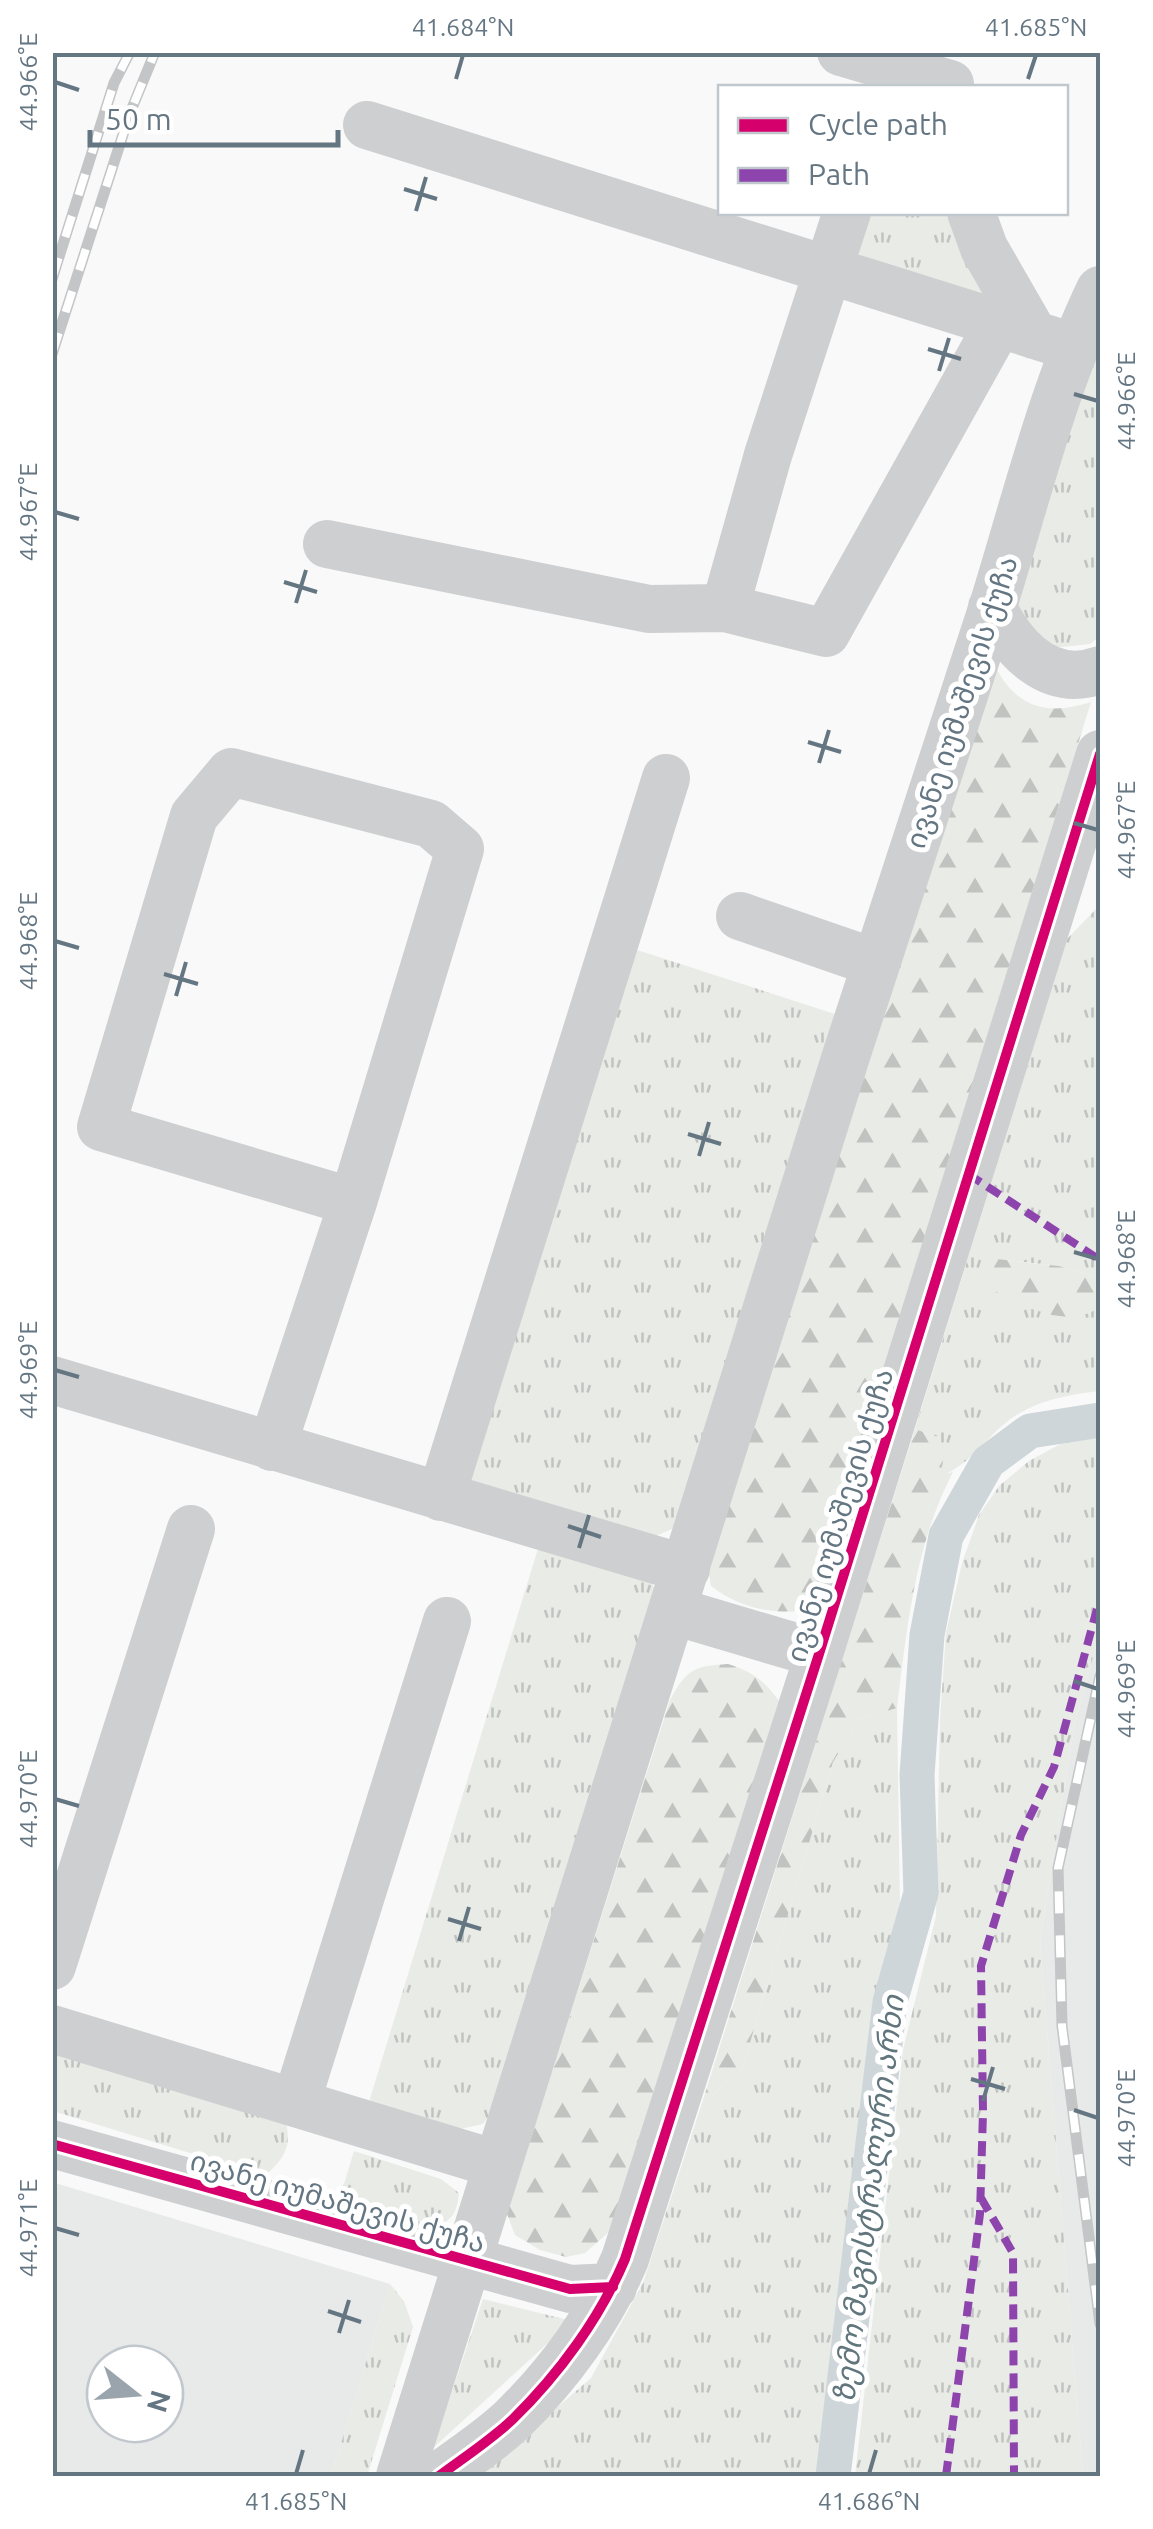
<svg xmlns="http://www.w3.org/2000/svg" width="1153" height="2529" viewBox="0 0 1153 2529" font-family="Ubuntu,'Noto Sans Georgian',sans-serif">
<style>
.built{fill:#e8e9e9;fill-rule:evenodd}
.grass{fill:url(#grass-tufts)}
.forest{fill:url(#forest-firs)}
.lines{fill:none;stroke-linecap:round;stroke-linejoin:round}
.canal{stroke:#ced6d9;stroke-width:35}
.minor{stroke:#cecfd0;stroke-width:48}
.rail-casing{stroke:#c3c5c6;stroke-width:11}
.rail{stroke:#fff;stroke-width:8;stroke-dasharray:22;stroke-linecap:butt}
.quiet{stroke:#8e44ad;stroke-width:8;stroke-dasharray:15 8;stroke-linecap:butt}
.cycleway-casing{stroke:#fff;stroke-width:16}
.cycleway{stroke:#d6006c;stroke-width:10}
.ticks{fill:none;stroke:#657683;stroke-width:4}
.labels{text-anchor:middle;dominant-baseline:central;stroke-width:10;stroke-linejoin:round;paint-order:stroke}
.street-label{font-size:28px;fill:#657683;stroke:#fff}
.water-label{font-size:30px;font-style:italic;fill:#60757c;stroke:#fff}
.neatline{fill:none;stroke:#657683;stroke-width:4}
.ticks-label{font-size:25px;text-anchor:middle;fill:#657683}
</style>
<defs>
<pattern id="grass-tufts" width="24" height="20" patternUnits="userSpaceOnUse" patternTransform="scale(2.5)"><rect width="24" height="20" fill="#e8ebe6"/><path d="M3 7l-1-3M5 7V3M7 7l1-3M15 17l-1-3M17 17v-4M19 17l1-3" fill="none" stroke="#c0c3c0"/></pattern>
<pattern id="forest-firs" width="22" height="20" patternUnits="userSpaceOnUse" patternTransform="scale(2.5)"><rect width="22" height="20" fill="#e8ebe6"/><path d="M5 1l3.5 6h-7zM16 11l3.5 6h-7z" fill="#c0c3c0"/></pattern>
</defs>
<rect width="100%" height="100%" fill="#f9f9f9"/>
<path class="built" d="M 1100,1631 L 1100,2476 L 1083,2476 L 1040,1941 L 1074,1728 Z
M 52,2182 L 390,2284 L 331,2476 L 53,2476 ZM 105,2364 L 165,2364 L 165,2424 L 105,2424 Z"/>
<path class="grass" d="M 867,213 L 956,213 L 994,308 L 854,252 Z
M 1100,332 L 1100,636 L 1090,644 L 1052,648 L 1015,607 Z
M 1100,897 L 1100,1278 L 1059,1266 L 998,1259 L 1076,1318 L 1100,1308 L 1100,1391 C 1070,1394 1034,1401 1009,1420 C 986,1438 968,1467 940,1476 L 940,1438 L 915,1429 L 1067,939 L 1097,908 Z
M 631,948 L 838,1015 L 674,1528 L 649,1539 L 460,1478 Z
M 1081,1433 L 1100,1433 L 1100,1631 L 1074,1728 L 1040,1941 L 1083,2476 L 855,2476 L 903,2050 L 936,1916 L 940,1719 L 946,1633 L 962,1563 L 979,1515 L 999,1486 L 1029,1461 Z
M 540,1542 L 646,1572 L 657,1593 L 498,2103 L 483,2124 L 460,2129 L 369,2102 Z
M 897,1708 L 900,1907 L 868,2057 L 817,2476 L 478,2476 L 591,2378 L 643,2283 L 702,2103 L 742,2070 L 833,1762 L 860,1719 Z
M 52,2042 L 286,2123 C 292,2148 283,2159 265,2176 L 53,2111 Z
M 354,2151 L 441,2179 L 459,2193 C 457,2213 452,2222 432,2227 L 337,2207 Z
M 390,2284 L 404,2301 L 413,2327 L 367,2476 L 331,2476 Z
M 483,2299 L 572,2321 L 433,2448 Z"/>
<path class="forest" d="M 991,657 C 1011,705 1043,718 1091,702 L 818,1581 L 800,1611 C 767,1614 737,1606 711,1586 L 707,1562 Z
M 997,1259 L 1059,1266 L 1100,1278 L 1100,1308 L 1076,1318 L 1052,1315 L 1025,1307 L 983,1285 Z
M 915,1429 L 940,1438 L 943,1462 L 940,1475 L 953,1472 C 915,1545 907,1627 897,1708 L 860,1719 L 833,1762 L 742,2070 L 702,2103 Z
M 728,1664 C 751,1671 765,1681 779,1701 L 609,2232 L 585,2253 L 566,2257 L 540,2250 L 515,2235 L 507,2214 L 670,1700 C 687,1669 694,1666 728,1664 Z"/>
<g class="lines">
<path class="canal" d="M 833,2476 L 890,2002 L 921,1893 L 917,1775 L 927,1635 L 946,1536 L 988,1462 L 1030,1431 L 1100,1420"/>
<path class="minor" d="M 841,52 L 950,84
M 367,125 L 1073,347
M 971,212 L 984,248 L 1034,335
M 327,544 L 649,609 L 725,608 L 826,633 L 998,325
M 992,607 C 1013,648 1049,689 1100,670
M 725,608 L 768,455 L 847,212
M 740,916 L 876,963
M 52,1380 L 686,1569
M 272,1447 L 353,1202 L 460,849 L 431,824 L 231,772 L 194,816 L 101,1127 L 353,1202
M 441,1497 L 666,778
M 674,1611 L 819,1654
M 52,1966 L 191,1529
M 52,2029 L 496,2164
M 296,2103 L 447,1621
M 52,2144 L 570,2289 L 613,2287
M 400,2476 C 549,2003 698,1530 846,1056 C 894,905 945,756 993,606 C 1026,500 1052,390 1100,290
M 439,2476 C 463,2458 491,2440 513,2419 C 559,2374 600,2318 625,2259 L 819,1654 L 1100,754"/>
<g class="rail-casing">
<path id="rail" d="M 52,279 L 114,83 L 130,52
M 52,354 L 130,113 L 155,52
M 1100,1676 L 1058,1868 L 1062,2026 L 1100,2324"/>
</g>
<use href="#rail" class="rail"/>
<path class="quiet" d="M 968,1174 L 1100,1260
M 981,2198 L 1013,2253 L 1014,2476
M 946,2476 L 980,2214 L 983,2112 L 981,1966 L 1021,1835 L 1054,1767 L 1097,1609"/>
<g class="cycleway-casing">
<path id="cycleway" d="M 52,2144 L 570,2289 L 613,2287
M 439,2476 C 463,2458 491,2440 513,2419 C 559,2374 600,2318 625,2259 L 819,1654 L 1100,754"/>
</g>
<use href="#cycleway" class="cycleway"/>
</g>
<path class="ticks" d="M 456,79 L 463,55M 1028,79 L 1036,55M 55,82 L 79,90M 404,189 L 437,199M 416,211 L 426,177M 928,349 L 961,359M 939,371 L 949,338M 1074,394 L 1098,401M 55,512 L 79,519M 284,582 L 317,592M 296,603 L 306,570M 808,742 L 841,752M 819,763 L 829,730M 1074,823 L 1098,830M 55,941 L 79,948M 164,974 L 198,984M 176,996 L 186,962M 688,1134 L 721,1144M 699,1156 L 709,1122M 1074,1252 L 1098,1259M 55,1370 L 79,1377M 568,1526 L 601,1537M 579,1548 L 589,1515M 1074,1681 L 1098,1689M 55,1799 L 79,1806M 448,1919 L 481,1929M 459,1941 L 469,1907M 971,2079 L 1005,2089M 983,2101 L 993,2067M 1074,2110 L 1098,2118M 55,2228 L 79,2235M 328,2311 L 361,2322M 339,2333 L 349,2300M 296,2474 L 303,2450M 869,2474 L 876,2450"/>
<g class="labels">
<g class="street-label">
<text transform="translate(961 702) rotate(-72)">ივანე იუმაშევის ქუჩა</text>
<text transform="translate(839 1515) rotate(-73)">ივანე იუმაშევის ქუჩა</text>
<text transform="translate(338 2201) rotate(16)">ივანე იუმაშევის ქუჩა</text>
</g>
<g class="water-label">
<text transform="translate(868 2199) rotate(-83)">ზემო მაგისტრალური არხი</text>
</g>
</g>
<rect width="1153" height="2529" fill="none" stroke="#ffffff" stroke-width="110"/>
<rect x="718" y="85" width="350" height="130" fill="#ffffff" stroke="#c1c8cd" stroke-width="2.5"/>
<rect x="738" y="118" width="50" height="15" fill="#d6006c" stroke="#c1c8cd" stroke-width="2.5"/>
<text x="808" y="135" font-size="30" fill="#657683">Cycle path</text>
<rect x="738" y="168" width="50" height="15" fill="#8e44ad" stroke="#c1c8cd" stroke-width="2.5"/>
<text x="808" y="185" font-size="30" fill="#657683">Path</text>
<g transform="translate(135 2394) rotate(107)"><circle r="48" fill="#ffffff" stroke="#c1c8cd" stroke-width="2.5"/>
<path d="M0-8L18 38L0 25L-18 38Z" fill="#99a4ac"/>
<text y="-15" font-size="28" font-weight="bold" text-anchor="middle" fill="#657683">N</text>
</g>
<path d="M90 130v15h248v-15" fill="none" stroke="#657683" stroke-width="5"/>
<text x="105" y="130" font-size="30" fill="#657683" stroke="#ffffff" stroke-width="8" paint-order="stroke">50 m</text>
<rect x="55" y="55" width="1043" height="2419" class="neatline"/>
<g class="ticks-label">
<text x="463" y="36">41.684°N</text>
<text x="1036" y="36">41.685°N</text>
<text transform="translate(28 82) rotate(-90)" y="9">44.966°E</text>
<text transform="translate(1126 401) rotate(-90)" y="9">44.966°E</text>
<text transform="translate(28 512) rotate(-90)" y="9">44.967°E</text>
<text transform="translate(1126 830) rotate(-90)" y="9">44.967°E</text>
<text transform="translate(28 941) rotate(-90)" y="9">44.968°E</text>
<text transform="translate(1126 1259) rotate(-90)" y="9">44.968°E</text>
<text transform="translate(28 1370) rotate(-90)" y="9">44.969°E</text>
<text transform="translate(1126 1689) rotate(-90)" y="9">44.969°E</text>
<text transform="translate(28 1799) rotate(-90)" y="9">44.970°E</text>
<text transform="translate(1126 2118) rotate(-90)" y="9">44.970°E</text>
<text transform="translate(28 2228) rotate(-90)" y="9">44.971°E</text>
<text x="296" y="2510">41.685°N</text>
<text x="869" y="2510">41.686°N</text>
</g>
</svg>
